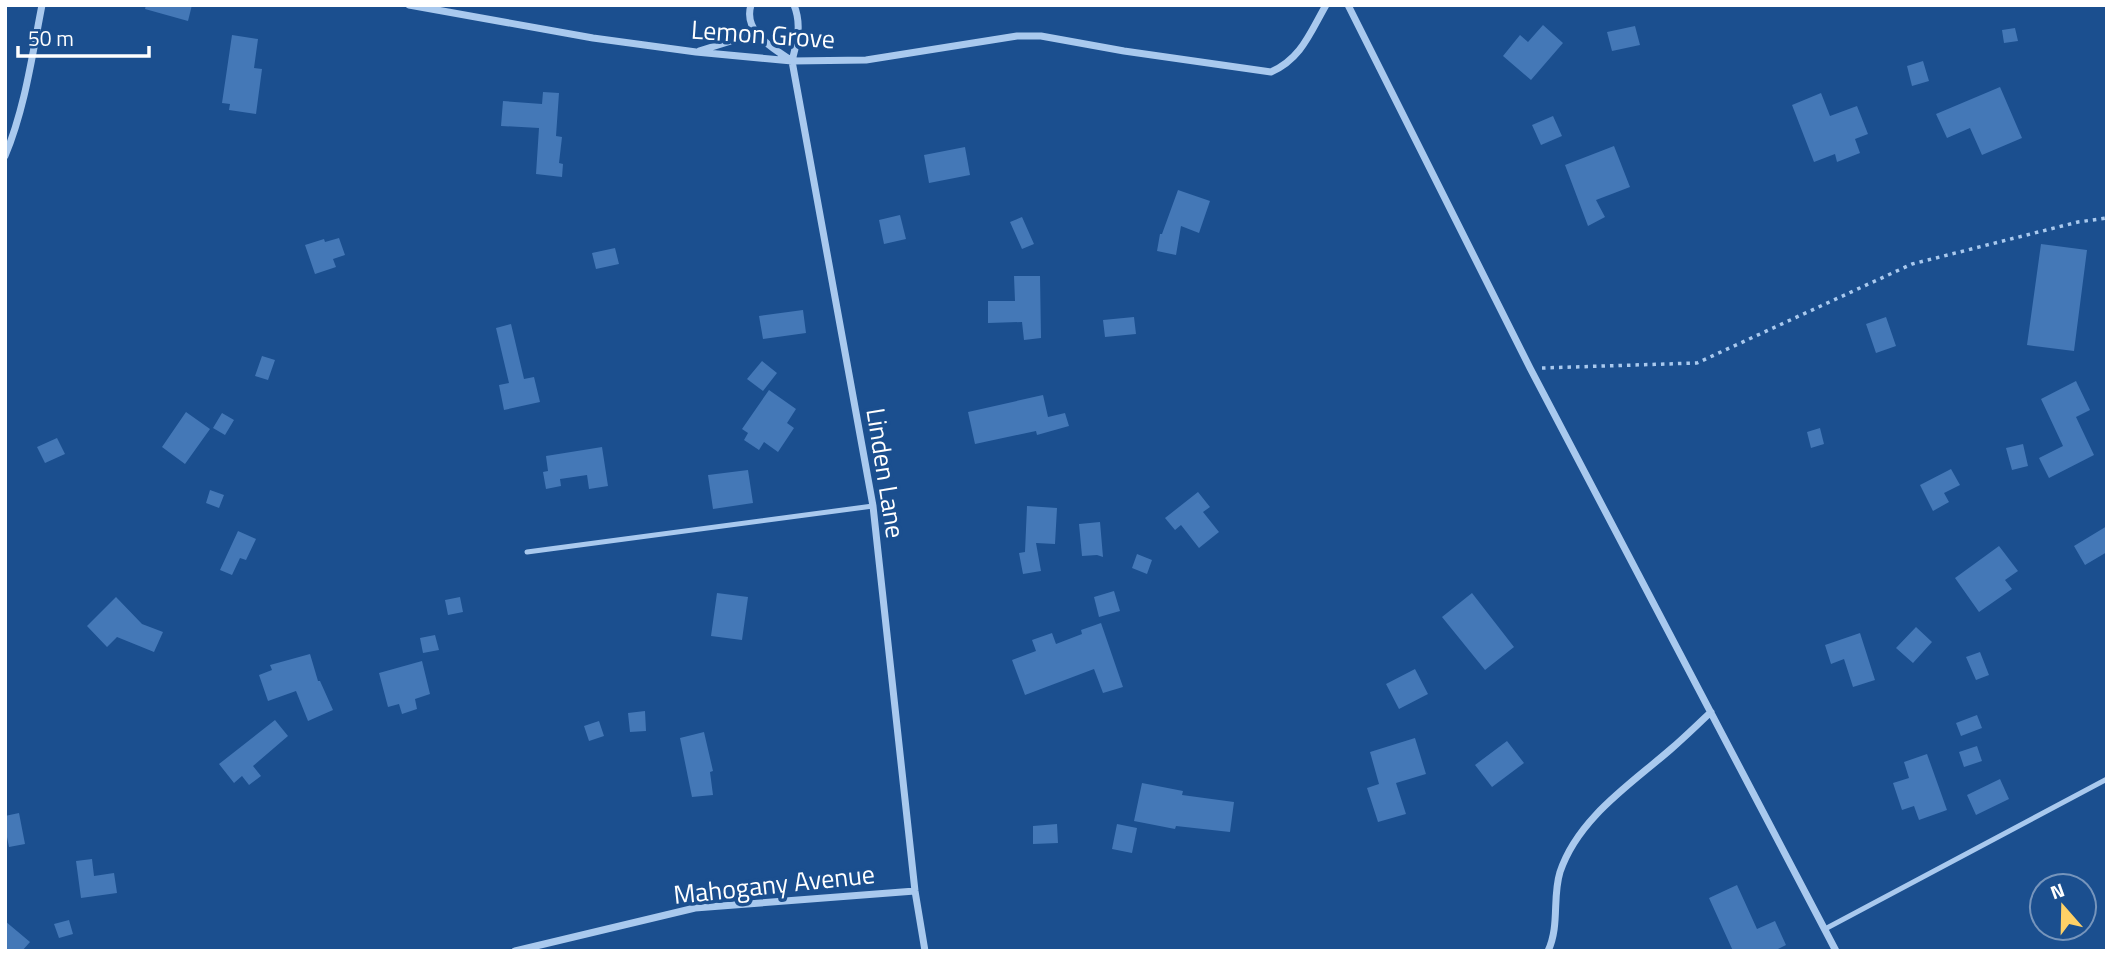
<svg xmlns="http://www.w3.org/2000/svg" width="2112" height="956" viewBox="0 0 2112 956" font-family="'Titillium Web',sans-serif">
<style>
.building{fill:#4478b7}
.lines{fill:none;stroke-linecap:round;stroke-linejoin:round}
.path{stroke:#a9c9ee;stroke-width:3.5;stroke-dasharray:3.5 5;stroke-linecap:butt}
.service{stroke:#a9c9ee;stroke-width:5}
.minor{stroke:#a9c9ee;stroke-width:7}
.labels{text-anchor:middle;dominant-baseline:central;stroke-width:7;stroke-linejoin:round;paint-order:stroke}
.street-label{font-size:26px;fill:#fff;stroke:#1b4f8f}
</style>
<rect width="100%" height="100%" fill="#1b4f8f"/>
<path class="building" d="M 146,5 L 192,5 L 188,21 L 145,9 Z
M 1543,25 L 1563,43 L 1531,80 L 1503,56 L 1520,35 L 1528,42 Z
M 1635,26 L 1640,45 L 1612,51 L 1607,32 Z
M 2015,28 L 2018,41 L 2004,43 L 2002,30 Z
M 232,35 L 258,39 L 254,68 L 262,69 L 256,114 L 229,110 L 230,104 L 222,103 Z
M 1923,61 L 1929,81 L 1912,86 L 1907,66 Z
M 2000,87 L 2022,138 L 1982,155 L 1970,128 L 1947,138 L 1936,114 Z
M 543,92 L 559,93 L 556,136 L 562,137 L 559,163 L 563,164 L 562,177 L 536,174 L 539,128 L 501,126 L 503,101 L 542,104 Z
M 1821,93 L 1830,116 L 1857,106 L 1868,134 L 1855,139 L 1860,153 L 1837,162 L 1835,154 L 1814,162 L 1792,105 Z
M 1553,116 L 1562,136 L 1541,145 L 1532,125 Z
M 1614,146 L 1630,187 L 1596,200 L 1605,217 L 1588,226 L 1565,165 Z
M 965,147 L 970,175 L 929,183 L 924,155 Z
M 1178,190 L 1210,201 L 1199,233 L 1181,226 L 1176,255 L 1157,251 L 1160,234 L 1162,234 Z
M 900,215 L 906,239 L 884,244 L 879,220 Z
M 1022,217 L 1034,244 L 1022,249 L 1010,222 Z
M 339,238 L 345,255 L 333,259 L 336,267 L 315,274 L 305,245 L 324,239 L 325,242 Z
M 2041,244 L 2087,250 L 2074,351 L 2027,345 Z
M 615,248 L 619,264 L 596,269 L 592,253 Z
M 1014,276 L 1040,276 L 1041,338 L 1024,340 L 1022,322 L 988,323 L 988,301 L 1015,301 Z
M 803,310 L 806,333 L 763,339 L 759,316 Z
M 1134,317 L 1136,334 L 1105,337 L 1103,320 Z
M 1886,317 L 1896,346 L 1876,353 L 1866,324 Z
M 511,324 L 524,379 L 534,377 L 540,402 L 504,410 L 499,385 L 509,383 L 496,328 Z
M 262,356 L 275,360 L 268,380 L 255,376 Z
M 762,361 L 777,373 L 763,391 L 747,379 Z
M 2076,381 L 2090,410 L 2076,417 L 2094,455 L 2049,478 L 2039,458 L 2063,446 L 2041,399 Z
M 769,390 L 796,409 L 787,423 L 794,428 L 778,452 L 764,442 L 759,450 L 744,440 L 748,433 L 742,429 Z
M 1043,395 L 1048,417 L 1065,413 L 1069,426 L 1037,435 L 1036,431 L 975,444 L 968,412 Z
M 186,412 L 210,429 L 185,464 L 162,447 Z
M 222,413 L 234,420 L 225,435 L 213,428 Z
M 1820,428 L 1824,444 L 1811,448 L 1807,432 Z
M 57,438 L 65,454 L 45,463 L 37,447 Z
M 2023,444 L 2028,466 L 2012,470 L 2006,448 Z
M 602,447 L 608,486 L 589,489 L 587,475 L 560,479 L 561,486 L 546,489 L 543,472 L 548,471 L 546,456 Z
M 1951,469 L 1960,485 L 1944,493 L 1949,502 L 1933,511 L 1920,485 Z
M 748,470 L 753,503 L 713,509 L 708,475 Z
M 210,490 L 224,495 L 219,508 L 206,503 Z
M 1198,492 L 1210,507 L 1203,512 L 1219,532 L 1199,548 L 1181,525 L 1175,530 L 1165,518 Z
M 1027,506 L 1057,508 L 1055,544 L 1036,543 L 1041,571 L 1023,574 L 1019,553 L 1025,552 Z
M 1100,522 L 1103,557 L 1097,555 L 1082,556 L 1079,524 Z
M 2107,526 L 2107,552 L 2085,565 L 2074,546 Z
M 238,531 L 256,539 L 246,560 L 240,558 L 232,575 L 220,570 Z
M 1999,546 L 2018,571 L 2005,580 L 2012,589 L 1979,612 L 1955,578 Z
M 1137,554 L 1152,560 L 1147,574 L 1132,568 Z
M 1114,591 L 1120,611 L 1099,617 L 1094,597 Z
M 717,593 L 748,597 L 742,640 L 711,636 Z
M 1472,593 L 1514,647 L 1485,670 L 1442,617 Z
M 116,597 L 142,624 L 163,632 L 154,652 L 117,637 L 107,647 L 87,626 Z
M 460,597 L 463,612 L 448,615 L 445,600 Z
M 1101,623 L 1123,687 L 1103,693 L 1094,669 L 1025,695 L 1012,660 L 1036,651 L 1032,640 L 1052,633 L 1056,644 L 1082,634 L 1081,630 Z
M 1916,627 L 1932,642 L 1913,663 L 1896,648 Z
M 1860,633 L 1875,680 L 1853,687 L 1844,659 L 1831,664 L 1825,645 Z
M 435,635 L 439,650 L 423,653 L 420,638 Z
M 1980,652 L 1989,675 L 1976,680 L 1966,657 Z
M 310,654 L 318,681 L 320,681 L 333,710 L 308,721 L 296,691 L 268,701 L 259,675 L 272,670 L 270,665 Z
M 422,661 L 430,694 L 415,699 L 417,709 L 402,714 L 399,704 L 388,707 L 379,673 Z
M 1415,669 L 1428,694 L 1399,709 L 1386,684 Z
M 645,711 L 646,731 L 630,732 L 628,713 Z
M 1977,715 L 1982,728 L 1961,736 L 1956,723 Z
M 275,720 L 288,736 L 253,766 L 261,776 L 249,785 L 242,776 L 234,783 L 219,764 Z
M 599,721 L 604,736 L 589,741 L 584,726 Z
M 704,732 L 713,771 L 710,772 L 713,795 L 692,797 L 680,738 Z
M 1415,738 L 1426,774 L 1396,783 L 1406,814 L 1378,822 L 1367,788 L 1379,784 L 1370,752 Z
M 1507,741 L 1524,763 L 1492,787 L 1475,765 Z
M 1977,746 L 1982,761 L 1964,767 L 1959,752 Z
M 1927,754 L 1947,810 L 1919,820 L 1914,806 L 1902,810 L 1893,783 L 1909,778 L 1904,762 Z
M 2000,779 L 2009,799 L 1976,815 L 1967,795 Z
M 1142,783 L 1183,791 L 1182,795 L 1234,802 L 1230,832 L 1176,826 L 1175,829 L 1134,821 Z
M 19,813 L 25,844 L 9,847 L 7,837 L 5,837 L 5,816 Z
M 1057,824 L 1058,843 L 1033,844 L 1033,826 Z
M 1117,824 L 1137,828 L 1132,853 L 1112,849 Z
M 92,859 L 94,876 L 114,873 L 117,893 L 81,898 L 76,861 Z
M 1737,885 L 1757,929 L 1775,921 L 1786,945 L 1774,951 L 1733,951 L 1709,898 Z
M 69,920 L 73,934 L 59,938 L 54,924 Z
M 5,921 L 30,942 L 22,951 L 5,951 Z"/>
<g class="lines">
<path class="path" d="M 1542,368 L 1697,363 L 1912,264 L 2078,222 L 2107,218"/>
<path class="service" d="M 527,552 L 873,506
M 1825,929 L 2107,779"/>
<path class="minor" d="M 409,5 L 593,38 L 696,52 L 792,61 L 866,60 L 1017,36 L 1041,36 L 1124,51 L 1271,72 C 1301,59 1310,33 1326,5
M 751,5 C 743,31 770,46 789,59
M 794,5 C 802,25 797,41 792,61 L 873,506 L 915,891 L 925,951
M 1348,5 L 1530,368 L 1836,951
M 699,51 L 731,41 L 753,28
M 5,156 C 25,108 32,56 42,5
M 515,951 L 695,908 L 915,891
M 1548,951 C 1560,925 1552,898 1560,872 C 1578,818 1631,784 1671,749 C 1685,737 1698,724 1711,712"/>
</g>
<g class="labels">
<g class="street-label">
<text transform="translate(763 34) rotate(4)">Lemon Grove</text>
<text transform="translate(886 473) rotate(81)">Linden Lane</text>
<text transform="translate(774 884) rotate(-6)">Mahogany Avenue</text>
</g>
</g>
<rect width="2112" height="956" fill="none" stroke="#ffffff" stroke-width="14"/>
<g transform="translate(2063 907) rotate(340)"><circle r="33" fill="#1b4f8f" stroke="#7695bc" stroke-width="2"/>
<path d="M0-5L12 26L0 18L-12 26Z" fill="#ffd166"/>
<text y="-10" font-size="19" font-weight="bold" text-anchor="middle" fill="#ffffff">N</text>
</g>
<path d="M18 46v10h131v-10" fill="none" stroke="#ffffff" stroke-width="3.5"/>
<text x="28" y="46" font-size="21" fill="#ffffff" stroke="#1b4f8f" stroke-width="5" paint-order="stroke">50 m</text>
</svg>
